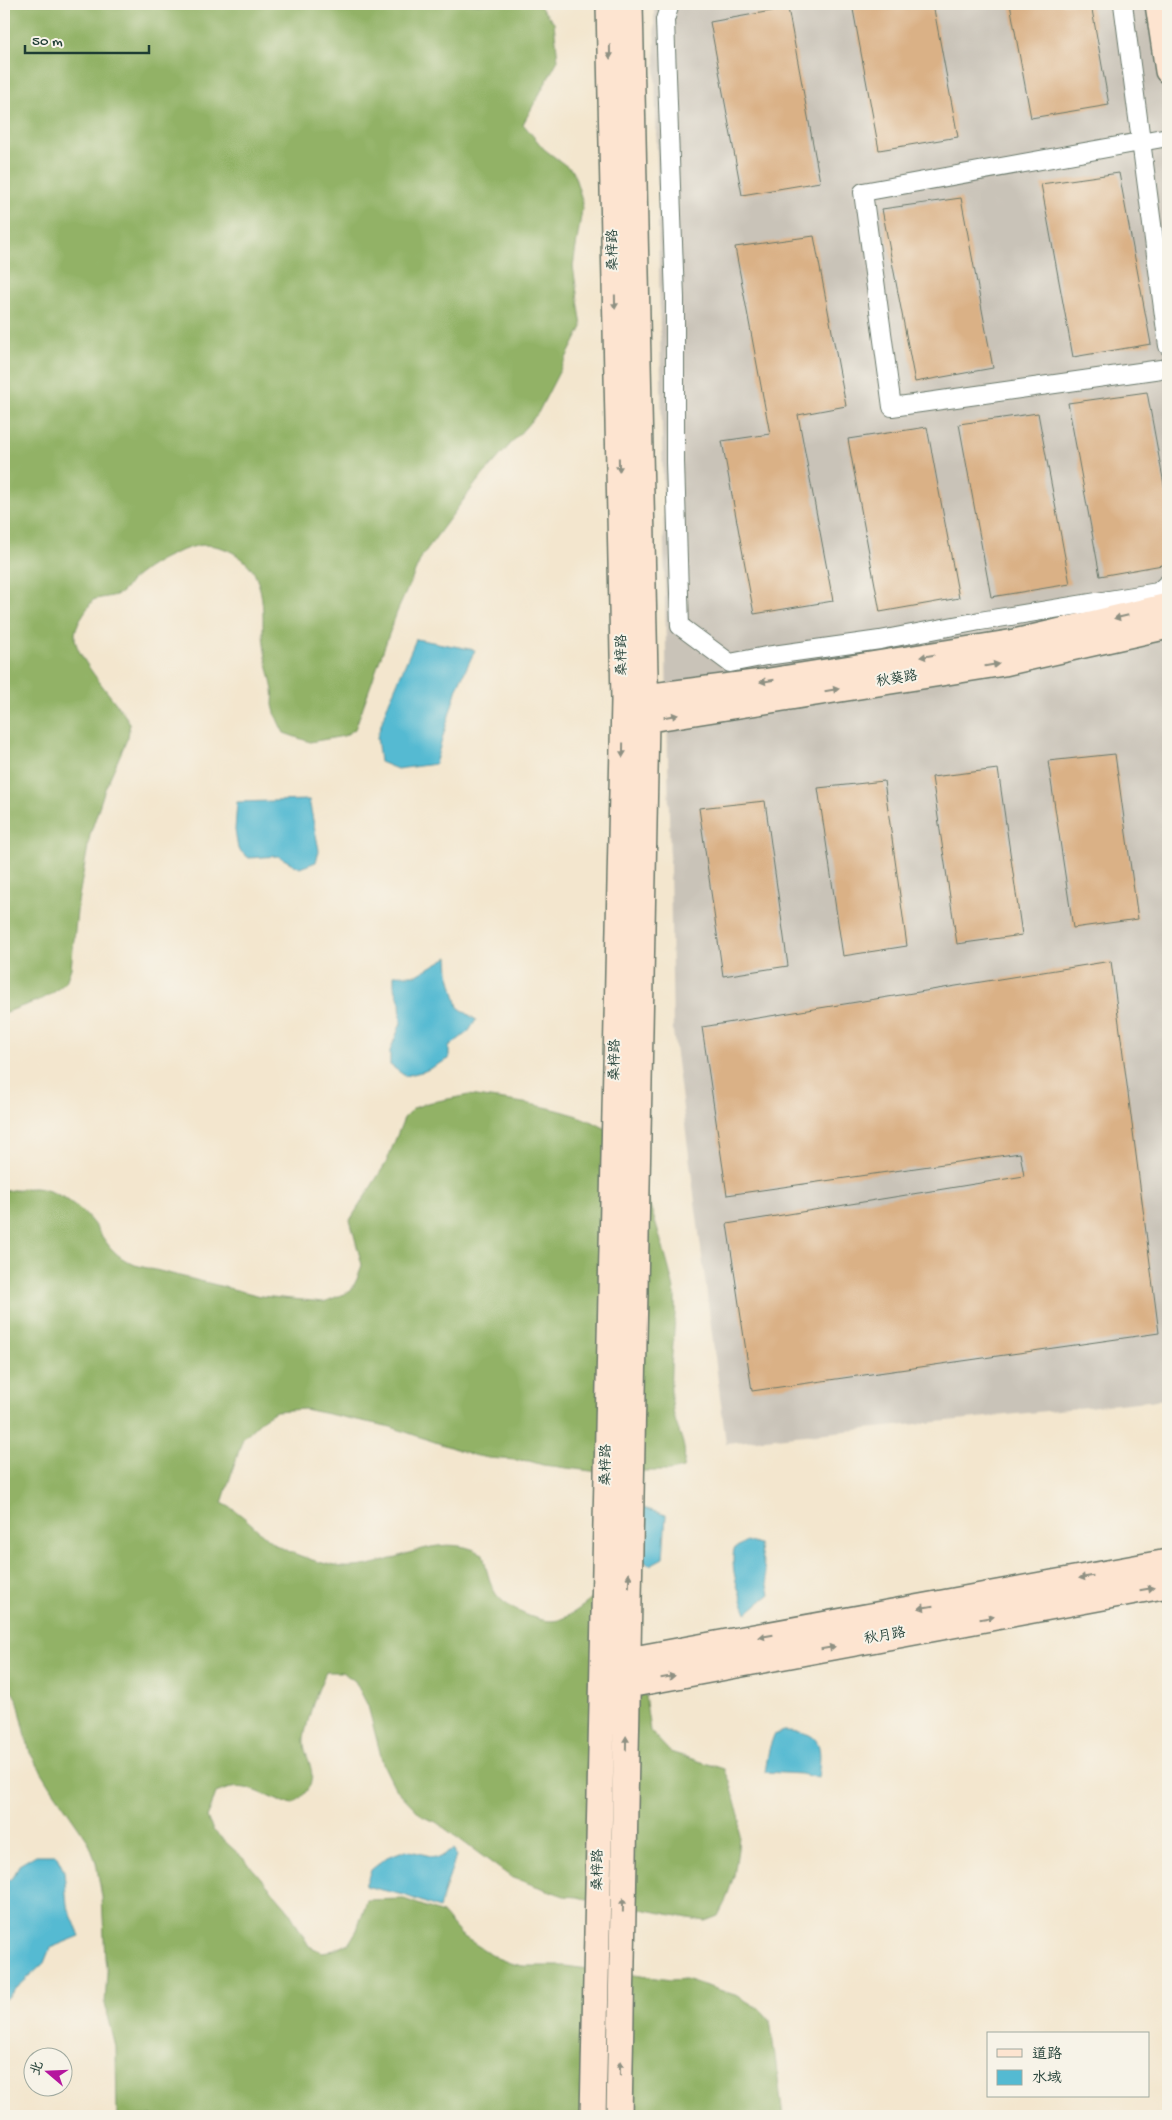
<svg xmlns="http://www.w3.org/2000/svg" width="1172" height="2120" viewBox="0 0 1172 2120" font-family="'Gochi Hand','LXGW WenKai TC',sans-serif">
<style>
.industrial{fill:#c9c3b8}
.forest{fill:#92b266;stroke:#58784d}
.water{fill:#54bad2;stroke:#3a7c83}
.building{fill:#dab186}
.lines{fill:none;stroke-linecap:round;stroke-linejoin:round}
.street-casing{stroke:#69786a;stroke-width:20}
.secondary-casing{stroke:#69786a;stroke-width:28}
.street{stroke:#fff;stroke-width:18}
.secondary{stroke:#fde4d0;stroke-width:25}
.oneway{fill:#8e9082}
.labels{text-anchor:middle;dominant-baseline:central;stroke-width:4;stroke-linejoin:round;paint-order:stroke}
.street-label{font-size:14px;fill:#1f3d34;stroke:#f7f3e8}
</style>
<rect width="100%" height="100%" fill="#f7f3e8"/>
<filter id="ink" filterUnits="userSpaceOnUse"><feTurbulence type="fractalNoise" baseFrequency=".02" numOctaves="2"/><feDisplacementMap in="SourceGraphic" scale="10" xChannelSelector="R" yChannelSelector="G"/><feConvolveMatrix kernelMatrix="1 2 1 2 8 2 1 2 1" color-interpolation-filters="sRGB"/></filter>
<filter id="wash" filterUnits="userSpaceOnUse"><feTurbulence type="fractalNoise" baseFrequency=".0096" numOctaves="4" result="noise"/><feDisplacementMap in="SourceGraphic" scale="20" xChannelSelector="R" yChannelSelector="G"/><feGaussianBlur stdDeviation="1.12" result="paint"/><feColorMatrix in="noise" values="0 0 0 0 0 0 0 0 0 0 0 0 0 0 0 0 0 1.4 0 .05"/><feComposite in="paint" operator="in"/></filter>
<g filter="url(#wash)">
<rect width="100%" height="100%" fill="#f3e6ce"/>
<path class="industrial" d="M 654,4 L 1168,4 L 1168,1399 L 726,1443 L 673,1031 Z"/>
<path class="forest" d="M 4,4 L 538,4 L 554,23 L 558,60 L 523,124 L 544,149 L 573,171 L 583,203 L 573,266 L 582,327 L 538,413 L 476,483 L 422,556 L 397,612 L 355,729 L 344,736 L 310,742 L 284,733 C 279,724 275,715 273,705 C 273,700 274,695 273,690 C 269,671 264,653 263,633 C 263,613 264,596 256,577 C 248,556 218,541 196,546 C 173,552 150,564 132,580 C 128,583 126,589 122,592 C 116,597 101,597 93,600 C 86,611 74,624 75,638 C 76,658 118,703 130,723 L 128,737 L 105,789 L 90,835 L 78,902 L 71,968 L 66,982 L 53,993 L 42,999 L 4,1013 Z
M 469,1095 C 522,1103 581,1107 624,1141 C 634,1149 674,1278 675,1296 C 677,1333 666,1372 673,1410 C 676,1432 689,1443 683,1468 L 670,1471 L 643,1471 L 615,1474 L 543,1465 L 529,1461 L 489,1458 L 473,1455 L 391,1427 L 304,1409 L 276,1411 L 264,1418 L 243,1438 L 222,1503 C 242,1512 256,1530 273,1543 C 288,1553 324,1565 342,1567 C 390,1571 435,1527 483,1554 C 486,1567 489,1583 496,1594 C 505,1608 545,1627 561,1619 C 574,1614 585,1604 596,1596 L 636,1630 L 650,1731 L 670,1752 L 724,1769 L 730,1781 L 740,1820 L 738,1849 L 734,1876 L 725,1902 L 718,1916 L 705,1921 L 635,1908 L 619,1908 L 578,1897 L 564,1896 L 511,1877 L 436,1822 L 423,1817 L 395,1788 L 383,1764 L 368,1706 L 355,1681 L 342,1672 L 326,1672 C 316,1693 308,1716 304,1739 C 303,1750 309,1758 311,1769 C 315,1784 304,1796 293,1804 C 262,1800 251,1777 216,1793 L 207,1818 L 213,1830 L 246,1861 L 287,1908 L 309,1946 L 322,1952 L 335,1950 L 349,1943 L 357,1930 L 367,1900 L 404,1899 L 429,1908 L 442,1913 L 461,1935 L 497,1958 L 510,1963 L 523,1966 L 565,1966 L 671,1980 L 685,1979 L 738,1996 L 761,2010 L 770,2020 L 783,2116 L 117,2116 L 116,2047 L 105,2004 L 107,1973 L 105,1959 L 102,1897 L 96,1862 L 88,1841 L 53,1790 L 30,1753 L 18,1702 L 4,1677 L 4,1191 C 14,1190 24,1188 34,1188 C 57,1189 82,1208 95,1226 C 108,1245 113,1255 135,1265 L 261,1296 L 324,1302 L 351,1291 L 357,1279 L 362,1265 L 350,1220 L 386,1163 L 404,1118 L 414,1108 L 427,1103 Z"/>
<path class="water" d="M 416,639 L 475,650 L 457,688 L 435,764 L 397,769 L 380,762 L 377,737 L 386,709 Z
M 309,800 L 319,850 L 316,862 L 300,868 L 278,856 L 249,858 L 238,849 L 235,830 L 237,802 Z
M 448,957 L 449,972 L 458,1007 L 476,1020 L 469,1031 L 449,1047 L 449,1059 L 425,1071 L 405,1076 L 390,1065 L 390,1051 L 401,1023 L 400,1002 L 394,986 L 394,975 L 417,975 Z
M 630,1504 L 666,1515 L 663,1558 L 650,1565 L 632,1555 Z
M 746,1541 L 759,1545 L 770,1594 L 747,1613 C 739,1592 730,1571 734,1549 Z
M 784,1731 C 823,1731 822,1745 818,1778 L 801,1774 L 765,1772 L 769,1749 L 774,1735 Z
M 454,1849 L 456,1856 L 439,1908 L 404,1895 L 365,1886 L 371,1870 L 387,1857 L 406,1850 L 439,1858 Z
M 36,1855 L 56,1855 L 64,1871 L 67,1905 L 80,1936 L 50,1948 L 44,1963 L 4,2000 L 4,1883 L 13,1878 L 19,1865 Z"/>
<g id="blocks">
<path class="building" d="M 852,4 L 933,4 L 958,137 L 879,150 Z
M 1010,4 L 1091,4 L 1109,105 L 1031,118 Z
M 788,8 L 820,182 L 742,195 L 710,22 Z
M 1119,173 L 1151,344 L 1073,357 L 1041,184 Z
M 961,198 L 993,368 L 915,382 L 882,209 Z
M 814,236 L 846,406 L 798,415 L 833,601 L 754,614 L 722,441 L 770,434 L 735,247 Z
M 1147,392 L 1168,506 L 1168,564 L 1100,576 L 1068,403 Z
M 1038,413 L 1070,584 L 991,597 L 959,424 Z
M 927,427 L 959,598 L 880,612 L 848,439 Z
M 1115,754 L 1138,919 L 1073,928 L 1048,761 Z
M 998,769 L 1022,935 L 957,944 L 932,777 Z
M 884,781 L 907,946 L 843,956 L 818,788 Z
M 765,801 L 788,966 L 723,976 L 699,808 Z
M 1111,961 L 1159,1333 L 752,1391 L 727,1224 L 1024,1176 L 1020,1153 L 727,1195 L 702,1027 Z"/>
</g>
</g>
<g filter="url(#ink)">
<use href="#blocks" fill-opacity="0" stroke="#69786a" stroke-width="1"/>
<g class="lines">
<g class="street-casing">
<path id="street" d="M 670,4 L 665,20 L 675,298 L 675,462 L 680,626 L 730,663 L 766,656 L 880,640 L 980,621 L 1158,592 L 1168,583
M 1123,4 L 1168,346
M 1168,137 L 863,192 L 892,407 L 1168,368"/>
</g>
<g class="secondary-casing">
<path id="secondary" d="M 1158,4 L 1168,71
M 629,699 L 763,682 L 1015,642 L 1168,606
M 631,722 L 1004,663 L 1168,626
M 612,1663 L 1168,1562
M 612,1688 L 1168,1585
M 593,2116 L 624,700 L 609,4
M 619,2116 L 646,720 L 630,4"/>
</g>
<use href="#street" class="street"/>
<use href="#secondary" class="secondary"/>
</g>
<defs><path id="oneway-solid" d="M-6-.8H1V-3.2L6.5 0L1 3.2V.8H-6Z" transform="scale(1.25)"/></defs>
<g class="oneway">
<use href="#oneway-solid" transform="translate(610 52) rotate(89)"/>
<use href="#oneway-solid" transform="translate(615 302) rotate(89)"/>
<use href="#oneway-solid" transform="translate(619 465) rotate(89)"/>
<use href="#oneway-solid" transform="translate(1121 617) rotate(167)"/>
<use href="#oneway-solid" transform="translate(927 656) rotate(171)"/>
<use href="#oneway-solid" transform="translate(992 665) rotate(-9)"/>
<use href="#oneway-solid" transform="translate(767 681) rotate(171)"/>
<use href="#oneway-solid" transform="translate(832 690) rotate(-9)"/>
<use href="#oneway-solid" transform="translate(671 716) rotate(-9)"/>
<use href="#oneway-solid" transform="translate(623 750) rotate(91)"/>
<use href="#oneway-solid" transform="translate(1086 1577) rotate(170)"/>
<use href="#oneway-solid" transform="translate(629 1580) rotate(-89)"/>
<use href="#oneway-solid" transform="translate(1147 1589) rotate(-10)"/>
<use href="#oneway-solid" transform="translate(926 1607) rotate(170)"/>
<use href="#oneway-solid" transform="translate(987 1618) rotate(-10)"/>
<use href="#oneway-solid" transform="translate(766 1636) rotate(170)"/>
<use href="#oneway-solid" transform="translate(828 1648) rotate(-10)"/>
<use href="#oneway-solid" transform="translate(668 1677) rotate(-10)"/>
<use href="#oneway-solid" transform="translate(626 1743) rotate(-89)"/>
<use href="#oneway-solid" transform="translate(623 1905) rotate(-89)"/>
<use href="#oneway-solid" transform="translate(620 2068) rotate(-89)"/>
</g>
</g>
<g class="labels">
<g class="street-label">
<text transform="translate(614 250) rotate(-91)">桑梓路</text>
<text transform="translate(623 655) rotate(-91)">桑梓路</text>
<text transform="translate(897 680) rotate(-9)">秋葵路</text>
<text transform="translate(616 1060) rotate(-89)">桑梓路</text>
<text transform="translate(607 1465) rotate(-89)">桑梓路</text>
<text transform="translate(885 1637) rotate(-10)">秋月路</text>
<text transform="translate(599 1870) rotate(-89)">桑梓路</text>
</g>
</g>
<rect width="1172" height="2120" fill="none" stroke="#f7f3e8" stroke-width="20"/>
<rect x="987" y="2032" width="162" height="65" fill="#f7f3e8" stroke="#a1aaa0"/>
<rect x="997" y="2049" width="25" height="8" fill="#fde4d0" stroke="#a1aaa0"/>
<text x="1032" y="2058" font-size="15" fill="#1f3d34">道路</text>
<rect x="997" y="2070" width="25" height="15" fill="#54bad2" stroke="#a1aaa0"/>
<text x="1032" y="2082" font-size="15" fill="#1f3d34">水域</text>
<g transform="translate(48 2072) rotate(289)"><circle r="24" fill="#f7f3e8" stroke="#a1aaa0"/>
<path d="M0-4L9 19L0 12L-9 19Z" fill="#b5179e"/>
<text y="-8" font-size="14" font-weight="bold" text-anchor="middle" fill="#1f3d34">北</text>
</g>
<path d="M25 45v8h124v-8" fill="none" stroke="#1f3d34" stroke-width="2.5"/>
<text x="32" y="45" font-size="15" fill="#1f3d34" stroke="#f7f3e8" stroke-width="4" paint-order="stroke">50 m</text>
</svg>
